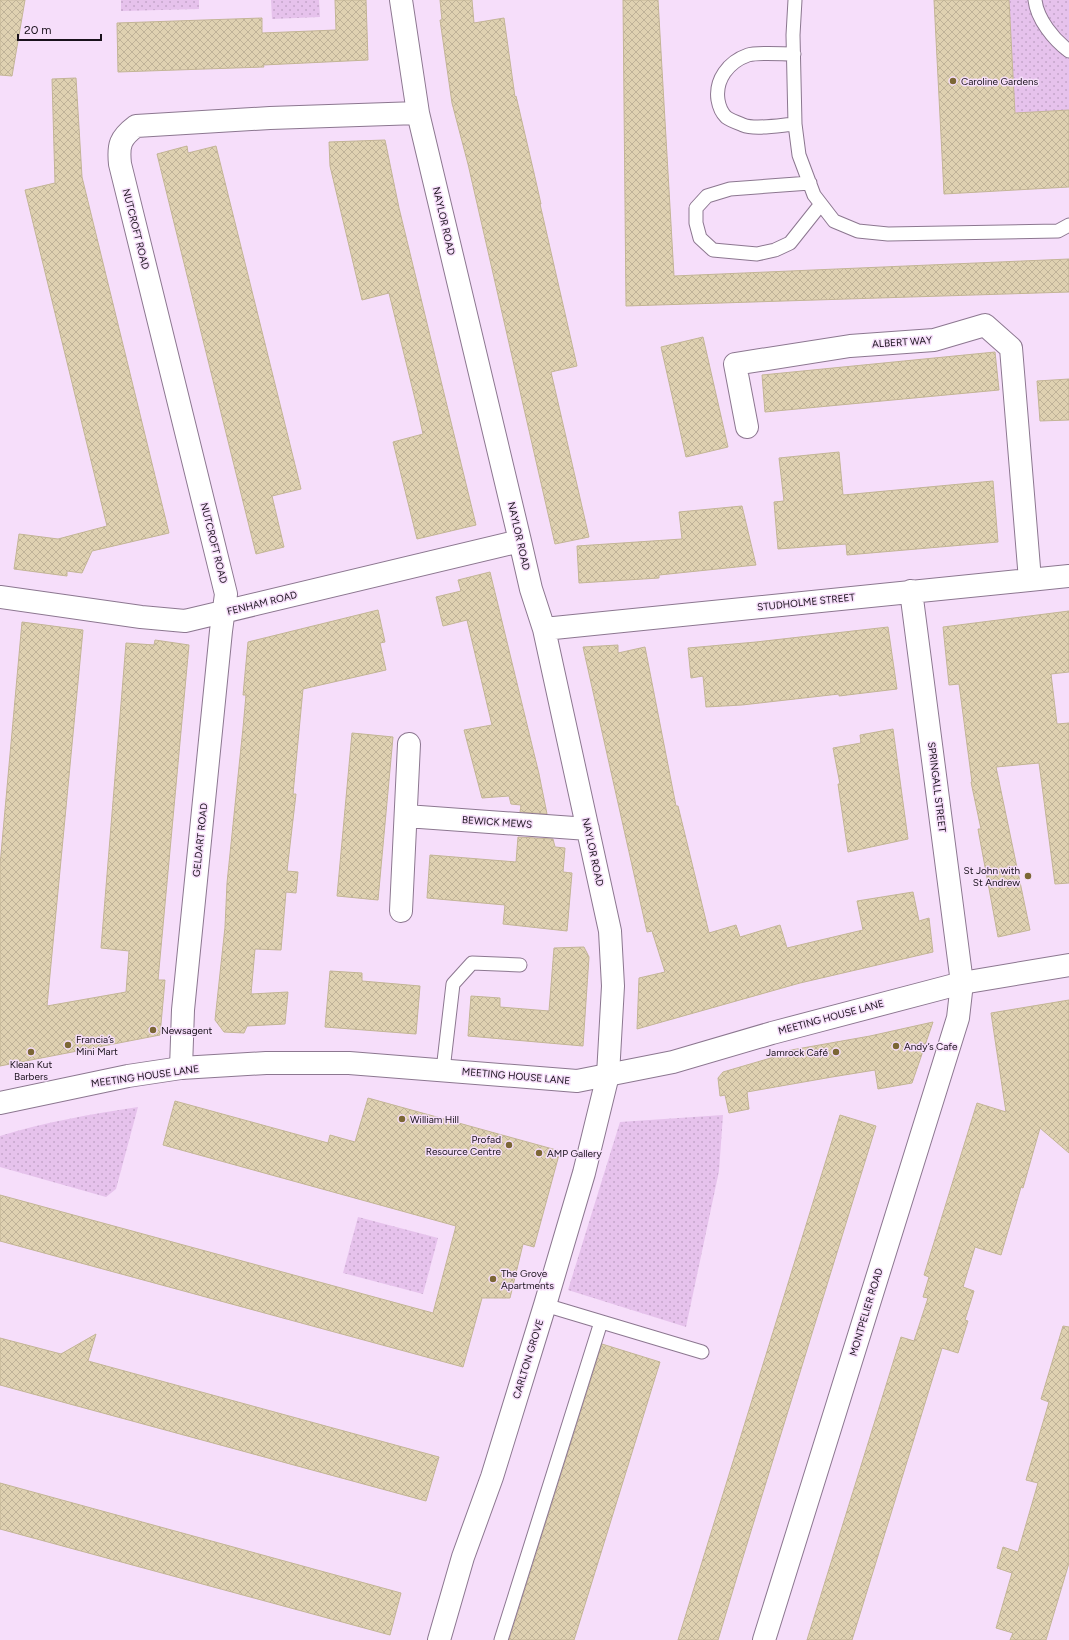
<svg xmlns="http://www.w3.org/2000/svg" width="1069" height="1640" viewBox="0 0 1069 1640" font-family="Figtree,sans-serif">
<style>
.grass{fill:url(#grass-dots)}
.building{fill:url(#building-cross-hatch);stroke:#c3b596}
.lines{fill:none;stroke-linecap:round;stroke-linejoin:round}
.service-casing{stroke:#8c7790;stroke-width:15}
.minor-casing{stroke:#8c7790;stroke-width:24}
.tertiary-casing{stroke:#8c7790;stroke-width:24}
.service{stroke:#fff;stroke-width:13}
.minor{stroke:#fff;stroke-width:22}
.tertiary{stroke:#fff;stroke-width:22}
.poi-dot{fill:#7b6635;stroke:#f6defa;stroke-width:1.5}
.labels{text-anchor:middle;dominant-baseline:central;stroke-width:3;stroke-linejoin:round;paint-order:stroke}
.poi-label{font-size:10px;fill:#19111b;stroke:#f6defa;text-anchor:start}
.street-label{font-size:10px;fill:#19111b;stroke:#f6defa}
</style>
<defs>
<pattern id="grass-dots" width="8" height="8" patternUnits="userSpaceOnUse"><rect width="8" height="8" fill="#e6c2ec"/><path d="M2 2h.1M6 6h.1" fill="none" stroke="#c5a6ca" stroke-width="1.8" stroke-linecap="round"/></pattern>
<pattern id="building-cross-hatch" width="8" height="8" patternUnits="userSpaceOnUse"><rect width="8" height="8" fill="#dfd1b1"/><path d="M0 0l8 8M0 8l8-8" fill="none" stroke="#bfb298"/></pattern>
</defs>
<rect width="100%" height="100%" fill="#f6defa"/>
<path class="grass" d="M 121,0 L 199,0 L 199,9 L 121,11 Z
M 271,0 L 319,0 L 320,17 L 272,19 Z
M 1009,0 L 1069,0 L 1069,110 L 1015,113 Z
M 138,1107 L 116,1189 L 106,1197 L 0,1167 L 0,1136 C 45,1122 92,1114 138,1107 Z
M 723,1115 L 719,1171 L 686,1327 L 568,1290 L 620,1122 Z
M 358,1217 L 438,1238 L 423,1294 L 343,1273 Z"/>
<path class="building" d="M 0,0 L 25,0 L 12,76 L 0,75 Z
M 335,0 L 366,0 L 368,60 L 263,65 L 264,67 L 118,72 L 117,23 L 262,18 L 262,33 L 336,30 Z
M 440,0 L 472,0 L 474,23 L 504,18 L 515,97 L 516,96 L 534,173 L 541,204 L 540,204 L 577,366 L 551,372 L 589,537 L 555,544 L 468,164 L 452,103 L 440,20 L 442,20 Z
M 623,0 L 658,0 L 674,276 L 1069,259 L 1069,292 L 626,306 Z
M 934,0 L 1009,0 L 1015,113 L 1069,110 L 1069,187 L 944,194 Z
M 76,78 L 82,177 L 169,533 L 92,551 L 82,573 L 67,571 L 67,576 L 14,569 L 19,534 L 58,539 L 107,526 L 25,190 L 55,183 L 52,79 Z
M 385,140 L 399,208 L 476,525 L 417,539 L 393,442 L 423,434 L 417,407 L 389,293 L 362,300 L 330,166 L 329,142 Z
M 187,146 L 188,153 L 216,146 L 301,489 L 272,496 L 284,547 L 256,554 L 157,154 Z
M 703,337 L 728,447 L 686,457 L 661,347 Z
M 995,352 L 999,390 L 765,412 L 762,375 Z
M 1069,379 L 1069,420 L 1040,421 L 1037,381 Z
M 839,452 L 843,495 L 993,481 L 998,542 L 847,555 L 846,544 L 778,549 L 774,502 L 784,501 L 779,458 Z
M 742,506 L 756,565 L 659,575 L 659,578 L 579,583 L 577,546 L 682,539 L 679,512 Z
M 490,572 L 539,774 L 547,814 L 520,812 L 521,805 L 511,804 L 509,796 L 482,798 L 464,730 L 492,725 L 467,620 L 443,626 L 436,597 L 461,591 L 458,580 Z
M 378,610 L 385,642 L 380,643 L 386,670 L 303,689 L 293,794 L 296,794 L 287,871 L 298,872 L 296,893 L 286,892 L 281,950 L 255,949 L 251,994 L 288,992 L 285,1024 L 247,1026 L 244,1033 L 224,1032 L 215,1020 L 225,927 L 227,883 L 243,728 L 246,695 L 243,695 L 248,642 Z
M 1069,611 L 1069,672 L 1051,674 L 1057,724 L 1069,723 L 1069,883 L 1055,884 L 1039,763 L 996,767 L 1030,930 L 998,937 L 978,829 L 981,829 L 971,782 L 972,782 L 959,684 L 949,685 L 943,627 Z
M 22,622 L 83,630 L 47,1006 L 126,992 L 129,951 L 101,948 L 126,643 L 154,645 L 155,640 L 189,645 L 158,980 L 165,980 L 160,1035 L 0,1066 L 0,865 Z
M 888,627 L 897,689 L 839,696 L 839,694 L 742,705 L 706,707 L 703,676 L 691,678 L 688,648 L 756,642 Z
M 618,645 L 618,653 L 645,647 L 676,806 L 678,806 L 709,933 L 736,925 L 740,937 L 780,925 L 787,948 L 863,930 L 857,901 L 913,892 L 919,921 L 929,918 L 933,952 L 800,983 L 637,1029 L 639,978 L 665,972 L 652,931 L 647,932 L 583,647 Z
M 893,729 L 908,839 L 848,852 L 838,784 L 840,784 L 833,748 L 861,743 L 860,735 Z
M 352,733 L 393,737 L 378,900 L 337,896 Z
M 518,837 L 553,839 L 555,847 L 565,848 L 563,872 L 572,873 L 567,931 L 503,924 L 505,905 L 427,898 L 430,855 L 516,862 Z
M 584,947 L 589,957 L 583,1046 L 468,1036 L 471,996 L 500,998 L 500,1007 L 549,1011 L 554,948 Z
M 330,971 L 362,973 L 362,981 L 420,986 L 416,1034 L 325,1027 Z
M 1069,1000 L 1069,1153 L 1040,1128 L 1023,1188 L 1021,1187 L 1001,1255 L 975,1247 L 963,1287 L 974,1291 L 965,1320 L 968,1321 L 958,1353 L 942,1348 L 852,1640 L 807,1640 L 901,1337 L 914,1341 L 928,1298 L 923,1297 L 929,1277 L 924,1275 L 977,1103 L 1006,1112 L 991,1013 Z
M 933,1022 L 912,1083 L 878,1089 L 875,1070 L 832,1077 L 747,1092 L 749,1109 L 729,1113 L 725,1095 L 720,1096 L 718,1078 L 723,1072 L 781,1055 L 780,1052 L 870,1036 Z
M 368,1098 L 560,1151 L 534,1247 L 523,1244 L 510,1298 L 482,1298 L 463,1367 L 0,1241 L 0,1195 L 433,1313 L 456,1226 L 163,1145 L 175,1101 L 328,1143 L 330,1135 L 355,1142 Z
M 840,1115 L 876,1126 L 739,1570 L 718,1640 L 678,1640 Z
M 1063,1326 L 1069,1327 L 1069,1563 L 1046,1640 L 1010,1640 L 1013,1633 L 996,1628 L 1012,1573 L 997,1568 L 1003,1547 L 1018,1552 L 1038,1483 L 1026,1480 L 1049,1402 L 1041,1399 Z
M 96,1334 L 88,1361 L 439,1457 L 426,1501 L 0,1385 L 0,1338 L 61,1354 Z
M 602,1344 L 660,1362 L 574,1640 L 509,1640 Z
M 0,1483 L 401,1593 L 390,1635 L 0,1529 Z"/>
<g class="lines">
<g class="service-casing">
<path id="service" d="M 795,0 L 793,35 L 795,124 L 799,155 L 814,195 L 834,221 L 858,231 L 888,234 L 1058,231 L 1069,225
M 1035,0 C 1037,19 1054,40 1069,51
M 794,54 C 782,54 757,52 748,55 C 728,62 715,80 718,100 C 719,106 722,113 726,117 C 730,120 738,123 743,125 C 755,130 781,125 795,124
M 810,183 L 730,189 L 707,196 L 696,208 L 696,223 L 700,238 L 713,250 L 757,254 L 775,250 L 790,243 L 821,204
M 443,1070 L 453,984 L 472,963 L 520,965
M 545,1305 L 702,1352
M 501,1640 L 601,1322"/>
</g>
<g class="minor-casing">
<path id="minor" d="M 401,0 L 418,113 L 520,541 L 531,589 L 544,629 L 610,931 L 613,986 L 608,1075 L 584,1173 L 545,1305 L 492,1477 L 463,1557 L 439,1640
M 747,427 L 735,364 L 850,346 L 934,340 L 985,325 L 1011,348 L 1030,580
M 0,597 L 141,617 L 185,621 L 520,541
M 544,629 L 1069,576
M 406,816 L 588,829
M 401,911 L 409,744
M 181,1068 L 183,1010 L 221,631 L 226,594 L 120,164 C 118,145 120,138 136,126 L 270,118 L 418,113
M 764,1640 L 958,1018 L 962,983 L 911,591"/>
</g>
<g class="tertiary-casing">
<path id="tertiary" d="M 0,1103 L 128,1076 L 181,1068 L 266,1063 L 349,1063 L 577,1081 L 673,1062 L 772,1033 L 962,983 L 1069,965"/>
</g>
<use href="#service" class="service"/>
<use href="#minor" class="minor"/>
<use href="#tertiary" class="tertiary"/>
</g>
<g class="poi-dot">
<circle cx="953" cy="81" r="4"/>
<circle cx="1028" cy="876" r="4"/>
<circle cx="153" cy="1030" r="4"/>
<circle cx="68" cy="1045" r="4"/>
<circle cx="896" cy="1046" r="4"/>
<circle cx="31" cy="1052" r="4"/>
<circle cx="836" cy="1052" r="4"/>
<circle cx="402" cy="1119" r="4"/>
<circle cx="509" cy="1145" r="4"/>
<circle cx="539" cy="1153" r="4"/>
<circle cx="493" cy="1279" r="4"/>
</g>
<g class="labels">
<g class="poi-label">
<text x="961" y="81">Caroline Gardens</text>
<text x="1020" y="870" text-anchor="end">St John with<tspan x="1020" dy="12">St Andrew</tspan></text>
<text x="161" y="1030">Newsagent</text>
<text x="76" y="1039">Francia’s<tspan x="76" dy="12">Mini Mart</tspan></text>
<text x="904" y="1046">Andy’s Cafe</text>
<text x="828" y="1052" text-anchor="end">Jamrock Café</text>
<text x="31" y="1064" text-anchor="middle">Klean Kut<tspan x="31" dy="12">Barbers</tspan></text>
<text x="410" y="1119">William Hill</text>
<text x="501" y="1139" text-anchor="end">Profad<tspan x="501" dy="12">Resource Centre</tspan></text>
<text x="547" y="1153">AMP Gallery</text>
<text x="501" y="1273">The Grove<tspan x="501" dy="12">Apartments</tspan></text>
</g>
<g class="street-label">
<text transform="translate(444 221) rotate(77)">NAYLOR ROAD</text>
<text transform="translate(136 229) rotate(76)">NUTCROFT ROAD</text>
<text transform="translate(902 342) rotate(-4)">ALBERT WAY</text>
<text transform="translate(519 536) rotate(77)">NAYLOR ROAD</text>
<text transform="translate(214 543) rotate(76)">NUTCROFT ROAD</text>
<text transform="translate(806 602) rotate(-6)">STUDHOLME STREET</text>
<text transform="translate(262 603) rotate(-14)">FENHAM ROAD</text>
<text transform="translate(937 787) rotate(83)">SPRINGALL STREET</text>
<text transform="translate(497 822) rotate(4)">BEWICK MEWS</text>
<text transform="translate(200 840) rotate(-84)">GELDART ROAD</text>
<text transform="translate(593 852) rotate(78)">NAYLOR ROAD</text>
<text transform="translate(831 1017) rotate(-15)">MEETING HOUSE LANE</text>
<text transform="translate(145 1076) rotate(-8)">MEETING HOUSE LANE</text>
<text transform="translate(516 1076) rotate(5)">MEETING HOUSE LANE</text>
<text transform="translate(866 1312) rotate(-73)">MONTPELIER ROAD</text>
<text transform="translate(528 1359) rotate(-73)">CARLTON GROVE</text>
</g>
</g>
<path d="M18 34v6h83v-6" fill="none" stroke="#19111b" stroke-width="2"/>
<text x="24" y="34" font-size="12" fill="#19111b" stroke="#f6defa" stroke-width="3" paint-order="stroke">20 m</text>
</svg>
